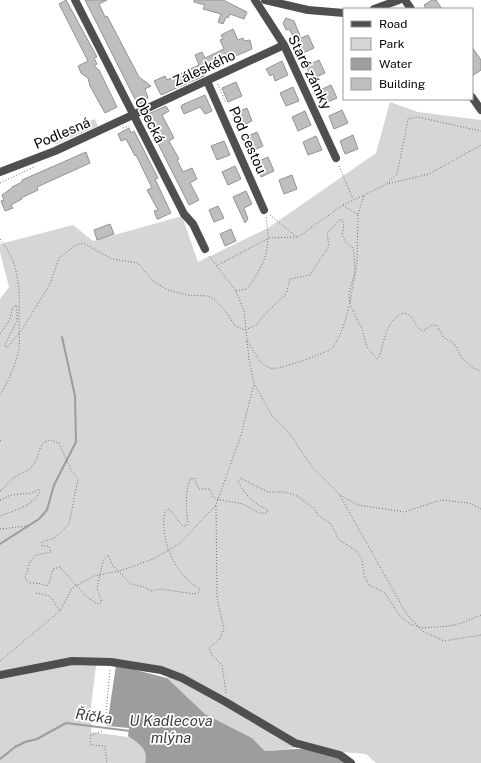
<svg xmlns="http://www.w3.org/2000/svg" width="481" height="763" viewBox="0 0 481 763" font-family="'Public Sans',sans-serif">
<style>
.green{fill:#d6d6d6}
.water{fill:#9d9d9d}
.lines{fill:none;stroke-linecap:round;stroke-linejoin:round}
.stream{stroke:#9d9d9d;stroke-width:2}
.building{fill:#bfbfbf;stroke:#939393}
.path{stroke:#717171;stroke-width:1;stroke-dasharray:1 2;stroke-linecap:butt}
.minor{stroke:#4f4f4f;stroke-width:8}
.tertiary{stroke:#4f4f4f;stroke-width:8}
.labels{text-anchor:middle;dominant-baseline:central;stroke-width:3.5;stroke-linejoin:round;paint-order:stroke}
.street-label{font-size:14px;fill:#000;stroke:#fff}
.water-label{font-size:15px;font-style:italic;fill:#3e3e3e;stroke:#fff}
</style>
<rect width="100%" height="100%" fill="#fff"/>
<path class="green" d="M 390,102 L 418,112 L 481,120 L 481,763 L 376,763 L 366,754 L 342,752 L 296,742 L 183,676 L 97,658 L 89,722 L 92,724 L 91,732 L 128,737 L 128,736 C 138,743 149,749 145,763 L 0,763 L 0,299 L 9,287 L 0,252 L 0,244 L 73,225 L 93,241 L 182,216 L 198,262 L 268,228 L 376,153 Z
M 95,119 L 98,126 L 56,144 L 53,136 Z
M 169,675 L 305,747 L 265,751 L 252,738 L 205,714 L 167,678 Z"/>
<path class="water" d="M 116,665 L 167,678 L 205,714 L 252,738 L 265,751 C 293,749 323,744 347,763 L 145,763 C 149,749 138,743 128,736 L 129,728 L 107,726 Z"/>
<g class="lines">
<path class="stream" d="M 0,544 L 39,519 L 47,510 L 54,485 L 76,442 L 75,396 L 62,337
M 0,759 L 15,747 L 25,742 L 37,739 L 66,723 L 130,731"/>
</g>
<path class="building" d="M 66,0 L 97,57 L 94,58 L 97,64 L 94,66 L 99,70 L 117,107 L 105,113 L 90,86 L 88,78 L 81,73 L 78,66 L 88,61 L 59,4 Z
M 85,0 L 107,0 L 99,4 L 105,17 L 107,16 L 139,77 L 151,86 L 145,89 L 148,98 L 146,99 L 147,101 L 138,105 Z
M 194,0 L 223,0 L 247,12 L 244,19 L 230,14 L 228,18 L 226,17 L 223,24 L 218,22 L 221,14 L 203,9 L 205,5 L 194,2 Z
M 432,0 L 436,0 L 442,9 L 426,9 L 424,5 Z
M 286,18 L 294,21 L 301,38 L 308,35 L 314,48 L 301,54 L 291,32 L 289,29 L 286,30 L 283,23 Z
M 233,29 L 238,40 L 243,38 L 244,41 L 250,40 L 252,49 L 203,70 L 204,76 L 161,95 L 154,81 L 165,76 L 167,80 L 199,65 L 195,55 L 202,52 L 205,58 L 224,49 L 220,40 L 223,39 L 221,35 Z
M 472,47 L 481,60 L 481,70 L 472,76 Z
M 319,60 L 325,73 L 312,79 L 306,66 Z
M 282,61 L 288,75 L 275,81 L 273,74 L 270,76 L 266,69 Z
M 236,82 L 242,96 L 228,102 L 222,88 Z
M 331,85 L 337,98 L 323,104 L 318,91 Z
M 293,87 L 299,101 L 286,106 L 280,93 Z
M 205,95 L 212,111 L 205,114 L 200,107 L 184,114 L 181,107 L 182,105 Z
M 166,106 L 169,111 L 162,115 L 174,138 L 169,141 L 179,159 L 177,160 L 183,172 L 192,168 L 197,179 L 190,183 L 199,200 L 189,205 L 144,116 Z
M 247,108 L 252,121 L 239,127 L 233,114 Z
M 342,110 L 348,123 L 334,129 L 329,116 Z
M 305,111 L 311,125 L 298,131 L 292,117 Z
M 129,128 L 131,133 L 134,131 L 158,178 L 155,179 L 171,213 L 158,219 L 157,219 L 154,211 L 158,210 L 147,190 L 152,188 L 136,155 L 135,156 L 126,139 L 121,141 L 118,134 Z
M 257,132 L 263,146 L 250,152 L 244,138 Z
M 353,135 L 358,149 L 345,154 L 340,141 Z
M 316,136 L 322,150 L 308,155 L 303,142 Z
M 224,141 L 230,155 L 217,160 L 211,146 Z
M 86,152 L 90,163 L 37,187 L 38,190 L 21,198 L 22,199 L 11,205 L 13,208 L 5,211 L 1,201 L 4,200 L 2,195 L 12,188 L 12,187 L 22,182 L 22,180 Z
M 268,157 L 274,171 L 261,177 L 255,163 Z
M 235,166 L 241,179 L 228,185 L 222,172 Z
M 292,175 L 297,189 L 284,194 L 279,180 Z
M 246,191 L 252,204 L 244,208 L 248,219 L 245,223 L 233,197 Z
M 218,206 L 224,218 L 214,222 L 209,210 Z
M 110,224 L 114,234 L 97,240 L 94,230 Z
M 231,229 L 236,241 L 225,246 L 220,234 Z"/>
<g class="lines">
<path class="path" d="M 218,84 L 226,103
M 123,128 L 129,126
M 339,166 L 353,199
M 0,183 L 34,167
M 387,183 L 397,174 L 408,119 L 417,117 L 481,131
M 343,205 L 358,215 L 357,263 L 350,303
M 358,214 L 364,196
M 270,215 L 297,237
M 0,239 C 20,264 20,290 19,320 C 19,329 20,339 19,348 C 16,365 8,381 0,396
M 209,256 L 236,291 L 244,311 L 249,360 L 254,383 L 271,414 L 289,433 L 313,468 L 339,494 L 406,613 L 422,631 L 444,641 L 481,635
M 216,266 L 269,238 L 298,237 L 343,205 L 387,184 L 429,174 L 481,145
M 236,291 L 247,289 C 266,262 271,250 266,216
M 0,334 L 9,321 L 13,307 L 17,305 L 17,321 L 5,344 L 5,347 L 8,347 L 25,325 L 50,284 L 59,258 L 76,245 L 83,243 L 112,259 L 138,263 L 153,281 L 168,290 L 187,295 L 208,296 L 214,299 L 227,313 L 235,326 L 245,330 L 256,325 L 266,313 L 286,294 L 290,279 L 310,275 L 329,246 L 327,233 L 338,221 L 342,219 L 344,226 L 342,235 L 346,242 L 352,247 L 354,252 L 355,272 L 349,293 L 350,305 L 362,329 L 367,347 L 377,359 L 379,357 C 385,341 385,320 404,313 C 415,315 414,327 423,331 L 432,325 L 437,325 L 443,337 L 454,343 L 461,357 L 473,368 L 481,371
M 246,340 C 253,348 259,365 270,368 C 278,371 323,354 331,349 C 339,342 347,317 349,306
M 0,441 L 2,440
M 0,491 C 5,488 7,483 11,480 C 18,473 29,472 34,464 C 40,455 38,441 51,440 L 59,443 L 71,470 L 78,479 L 69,524 L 55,538 L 42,542 L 42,546 L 49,546 L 51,552 L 36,555 L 30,562 L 25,578 L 29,583 L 38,583 L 47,586 L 49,584 L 53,569 L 60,567 L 86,596 L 97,604 L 102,602 L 97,588 L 103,561 L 108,555 L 113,566 L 131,584 L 144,587 L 151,591 L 161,589 L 194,594 L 199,592 L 200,589 C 175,575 159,540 165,511 L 169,509 L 183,526 L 186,526 L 188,523 C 186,509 185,493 190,479 L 194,478 L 199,489 L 210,489 L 213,497 L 216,499 L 243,504 L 259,513 L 267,513 L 268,510 C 254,503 245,496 238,481 L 240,478 L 268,492 L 285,492 L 297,496 L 314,508 L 318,515 L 331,524 L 339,540 L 354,549 L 362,559 L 364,575 L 369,585 L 384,592 L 400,616 L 410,624 L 423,628 L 450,626 L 462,623 L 481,615
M 340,495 L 358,505 L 404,512 L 441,500 L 469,503 L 481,509
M 0,500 C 5,499 8,495 13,495 C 22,493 31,495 39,489 L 40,490 C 37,505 12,511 0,516
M 216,506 L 217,597 L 224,629 L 220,639 L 209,648 L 212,655 L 222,665 L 226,693
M 0,529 L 28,526
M 36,593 L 50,596 L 60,611
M 0,661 L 60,611 L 72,588 L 94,576 L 123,570 L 153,559 L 179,544 L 216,505 L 241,435 L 254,384
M 105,725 L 110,670
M 102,731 L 90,736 L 91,745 L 105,746 L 107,763"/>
<path class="minor" d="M 75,0 L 184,214 L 193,224 L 205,249
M 255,0 L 284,45 L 336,158
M 405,0 L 411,9
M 207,81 L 264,210
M 472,97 L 481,110
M 0,172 L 55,151 L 284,45
M 0,675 L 72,661 L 111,662 L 161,670 L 182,678 L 224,701 L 295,743 L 340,755 L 351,763"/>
<path class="tertiary" d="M 265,0 L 308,10 L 344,13
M 374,9 L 399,0"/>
</g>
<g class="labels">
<g class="street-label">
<text transform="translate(204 68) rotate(-25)">Záleského</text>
<text transform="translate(310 72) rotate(64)">Staré zámky</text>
<text transform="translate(150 120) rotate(63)">Obecká</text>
<text transform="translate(62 133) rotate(-23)">Podlesná</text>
<text transform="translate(248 140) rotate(66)">Pod cestou</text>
</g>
<g class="water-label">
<text transform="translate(94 716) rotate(8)">Říčka</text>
<text x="171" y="720">U Kadlecova<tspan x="171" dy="17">mlýna</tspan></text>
</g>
</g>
<rect x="343" y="8" width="130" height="92" fill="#ffffff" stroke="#999999"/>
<rect x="351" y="21" width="20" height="6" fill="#4f4f4f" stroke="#999999"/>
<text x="379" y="28" font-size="12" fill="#000000">Road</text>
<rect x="351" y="38" width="20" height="12" fill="#d6d6d6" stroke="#999999"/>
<text x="379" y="48" font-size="12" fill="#000000">Park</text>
<rect x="351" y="58" width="20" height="12" fill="#9d9d9d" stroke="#999999"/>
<text x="379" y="68" font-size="12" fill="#000000">Water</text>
<rect x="351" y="78" width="20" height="12" fill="#bfbfbf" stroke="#999999"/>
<text x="379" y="88" font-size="12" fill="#000000">Building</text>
</svg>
